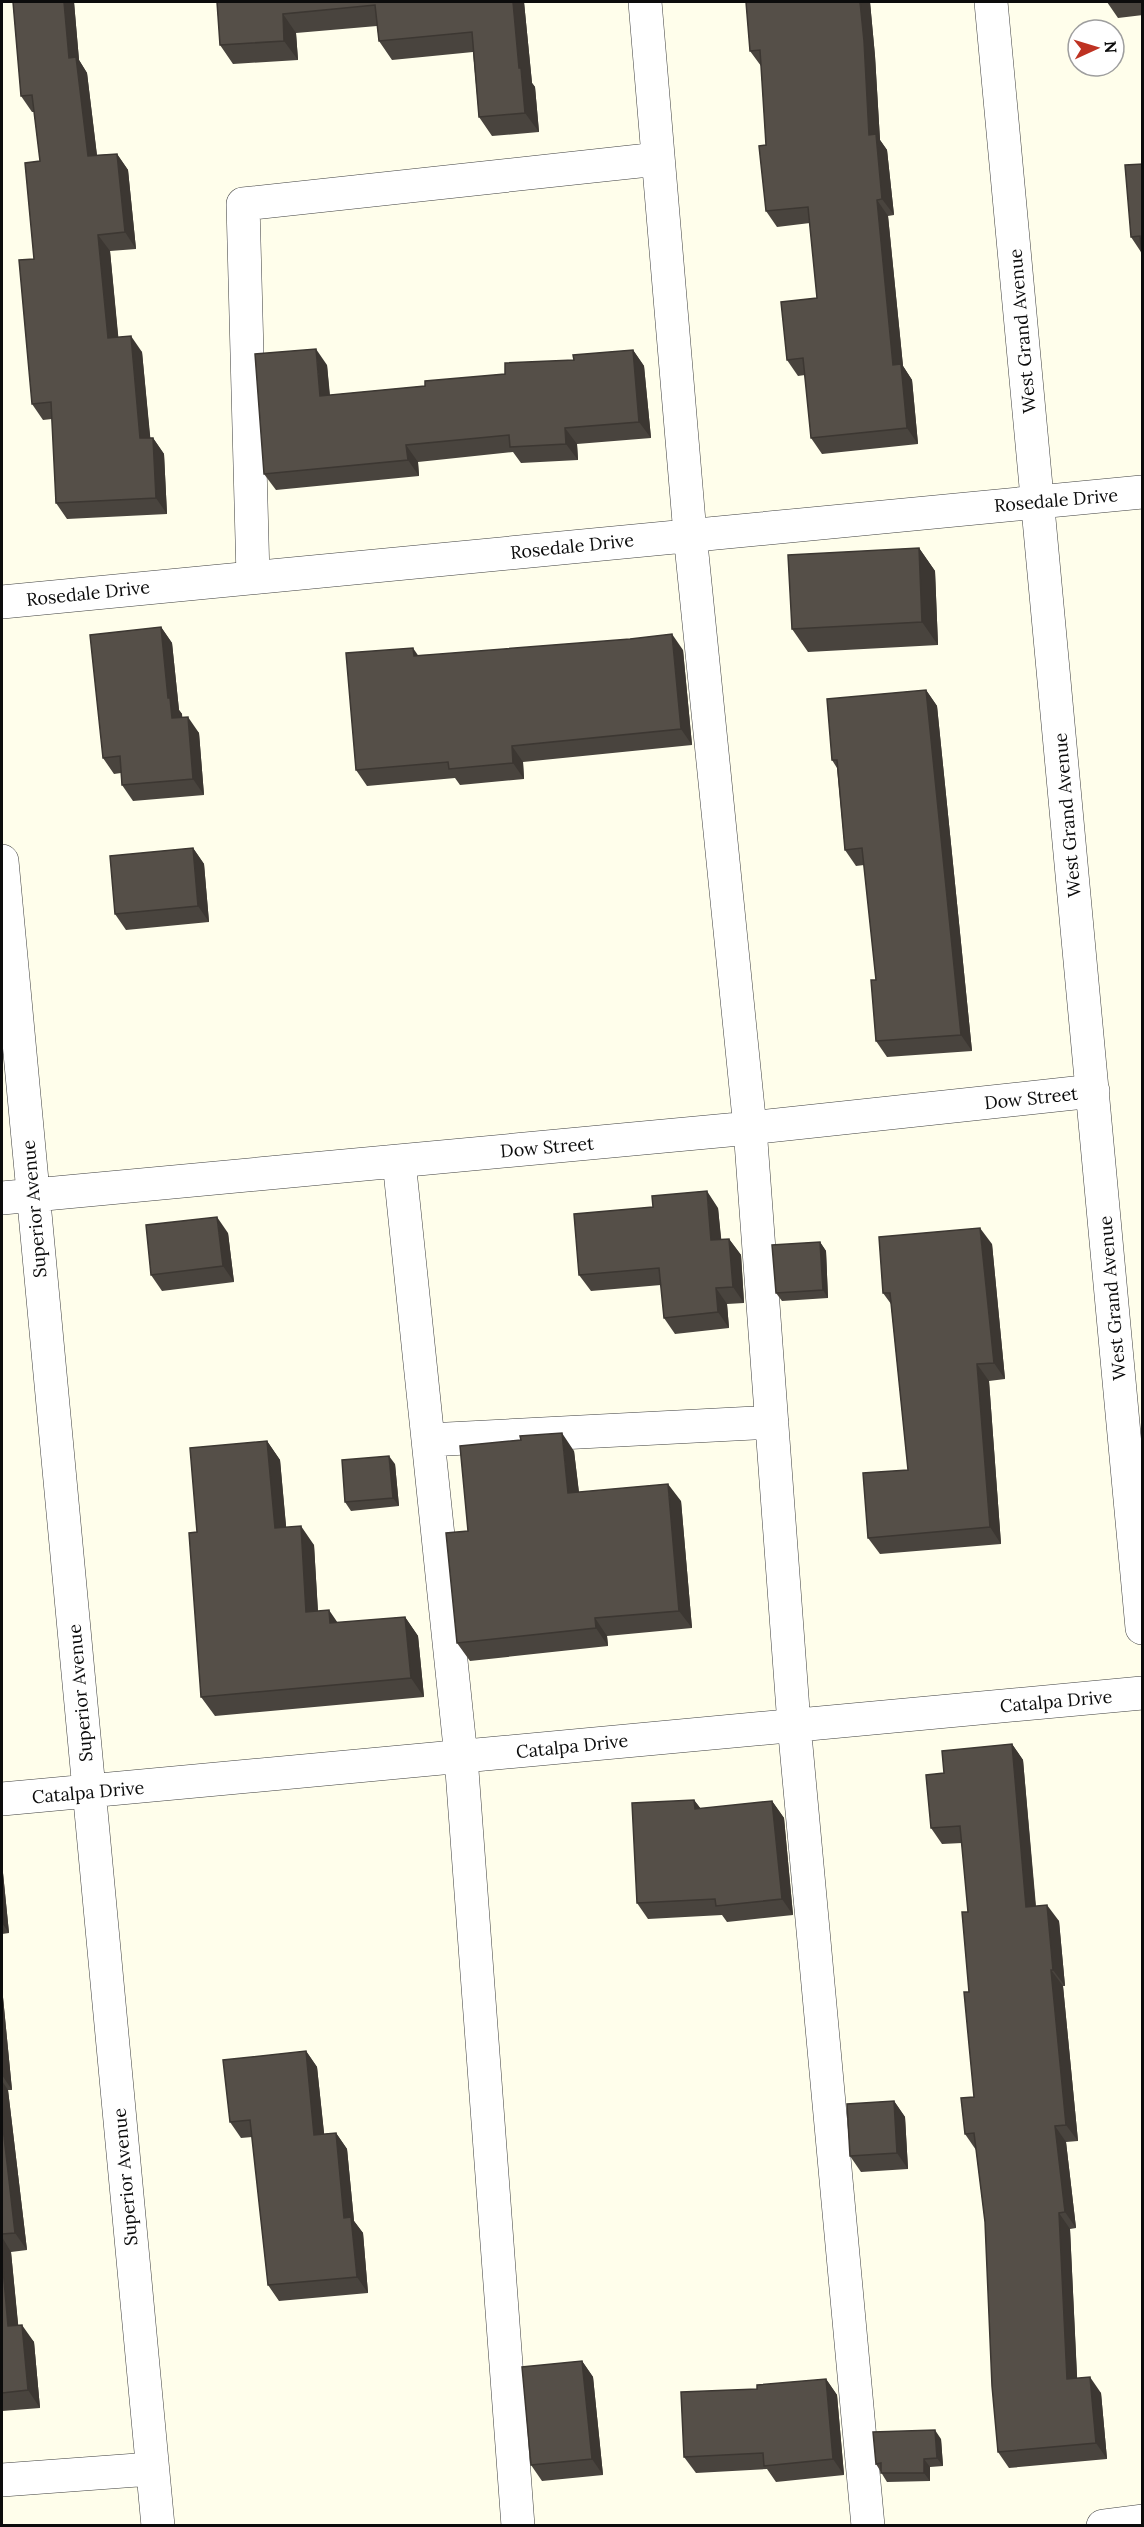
<svg xmlns="http://www.w3.org/2000/svg" width="1144" height="2527" viewBox="0 0 1144 2527" font-family="Lora,serif">
<style>
.lines{fill:none;stroke-linecap:round;stroke-linejoin:round}
.minor-casing{stroke:#3f3f3f;stroke-width:34}
.minor{stroke:#fff;stroke-width:33}
.wall{fill:#49443e}
.shaded-wall{fill:#3c3732}
.building{fill:#554f48;stroke:#3c3732;stroke-width:1.5}
.labels{text-anchor:middle;dominant-baseline:central;stroke-width:6;stroke-linejoin:round;paint-order:stroke}
.street-label{font-size:18px;fill:#0c0c0c;stroke:#fff}
</style>
<rect width="100%" height="100%" fill="#fffeeb"/>
<g class="lines">
<g class="minor-casing">
<path id="minor" d="M 645,2 L 690,534 L 750,1128 L 794,1724 L 868,2526
M 991,2 L 1142,1628
M 253,577 L 243,204 L 658,159
M 2,602 L 1142,492
M 2,861 L 158,2526
M 399,1161 L 461,1757 L 518,2526
M 2,1198 L 750,1128 L 1093,1091
M 428,1440 L 772,1422
M 2,1799 L 1142,1693
M 2,2480 L 151,2469
M 1103,2526 L 1142,2521"/>
</g>
<use href="#minor" class="minor"/>
</g>
<path class="wall" d="M 13,2 L 74,2 L 79,60 L 87,73 L 97,155 L 117,154 L 128,170 L 136,249 L 110,251 L 118,337 L 142,352 L 150,438 L 153,438 L 164,454 L 167,514 L 67,519 L 56,503 L 52,419 L 43,420 L 32,404 L 34,259 L 40,161 L 34,112 L 32,112 L 21,96 Z
M 217,2 L 524,2 L 532,83 L 535,87 L 539,132 L 492,136 L 479,117 L 473,52 L 392,60 L 379,41 L 377,26 L 296,33 L 298,60 L 233,64 L 220,45 Z
M 746,2 L 870,2 L 875,56 L 880,140 L 887,150 L 894,215 L 888,216 L 903,366 L 912,380 L 918,444 L 822,454 L 811,438 L 805,375 L 798,376 L 787,360 L 817,298 L 810,223 L 777,227 L 766,211 L 766,145 L 761,66 L 750,51 Z
M 1107,2 L 1143,2 L 1143,15 L 1118,18 Z
M 1143,164 L 1141,252 L 1131,237 Z
M 633,350 L 644,366 L 651,438 L 577,444 L 578,460 L 521,463 L 513,452 L 418,462 L 419,476 L 276,490 L 264,474 L 327,365 L 330,395 L 425,386 L 505,374 L 574,360 Z
M 919,548 L 935,571 L 938,645 L 808,652 L 792,629 Z
M 161,627 L 172,643 L 179,710 L 182,714 L 182,717 L 199,733 L 204,795 L 133,801 L 122,785 L 121,773 L 114,774 L 103,758 Z
M 683,650 L 692,745 L 523,762 L 524,779 L 460,785 L 455,778 L 367,786 L 356,770 L 418,655 Z
M 926,690 L 937,706 L 972,1051 L 887,1057 L 876,1041 L 876,980 L 864,865 L 856,866 L 845,850 L 837,768 L 832,760 Z
M 193,848 L 204,864 L 209,922 L 126,930 L 115,914 Z
M 718,1208 L 721,1240 L 729,1239 L 741,1255 L 744,1303 L 727,1304 L 729,1328 L 675,1334 L 664,1318 L 661,1285 L 591,1291 L 579,1275 Z
M 228,1233 L 234,1282 L 162,1291 L 151,1275 Z
M 820,1242 L 826,1251 L 828,1298 L 782,1301 L 776,1293 Z
M 992,1244 L 1005,1379 L 989,1381 L 1001,1544 L 880,1554 L 868,1538 L 908,1470 L 891,1304 L 883,1293 Z
M 267,1441 L 280,1460 L 286,1527 L 314,1545 L 318,1611 L 337,1623 L 405,1617 L 418,1636 L 424,1697 L 215,1716 L 201,1697 L 197,1532 Z
M 574,1451 L 579,1492 L 681,1501 L 692,1628 L 607,1636 L 608,1646 L 470,1661 L 457,1643 Z
M 395,1464 L 399,1506 L 351,1511 L 345,1502 Z
M 1012,1744 L 1023,1760 L 1036,1906 L 1059,1921 L 1065,1986 L 1063,1986 L 1078,2141 L 1066,2142 L 1076,2228 L 1070,2229 L 1077,2378 L 1101,2393 L 1107,2459 L 1009,2468 L 998,2452 L 985,2222 L 976,2150 L 965,2134 L 974,2097 L 969,1992 L 968,1912 L 962,1843 L 942,1844 L 931,1828 L 944,1773 Z
M 694,1800 L 701,1809 L 772,1801 L 784,1818 L 793,1915 L 727,1922 L 722,1915 L 648,1919 L 637,1903 Z
M 2,1863 L 9,1933 L 2,1934 L 2,1862 Z
M 2,1987 L 12,2090 L 8,2090 L 27,2250 L 11,2252 L 18,2325 L 34,2342 L 40,2408 L 2,2411 Z
M 306,2051 L 317,2067 L 324,2134 L 336,2133 L 347,2149 L 354,2221 L 363,2233 L 368,2293 L 279,2301 L 268,2285 L 252,2137 L 241,2138 L 230,2122 Z
M 894,2101 L 905,2117 L 908,2169 L 861,2172 L 850,2156 Z
M 582,2361 L 593,2377 L 603,2475 L 542,2481 L 531,2465 Z
M 826,2379 L 837,2395 L 844,2475 L 776,2482 L 767,2469 L 696,2473 L 684,2457 L 757,2389 Z
M 941,2439 L 943,2466 L 930,2467 L 930,2481 L 887,2482 L 876,2464 Z"/>
<path class="shaded-wall" d="M 64,2 L 74,2 L 79,60 L 87,73 L 99,173 L 88,156 L 69,58 Z
M 513,2 L 524,2 L 532,83 L 535,87 L 539,132 L 525,113 L 519,68 Z
M 860,2 L 870,2 L 875,56 L 880,140 L 887,150 L 894,215 L 882,199 L 869,135 Z
M 283,14 L 296,33 L 298,60 L 284,41 Z
M 117,154 L 128,170 L 136,249 L 125,232 Z
M 877,200 L 888,216 L 903,366 L 912,380 L 918,444 L 907,428 L 893,365 Z
M 98,235 L 110,251 L 120,354 L 108,338 Z
M 131,336 L 142,352 L 152,455 L 140,438 Z
M 316,349 L 327,365 L 331,412 L 320,396 Z
M 633,350 L 644,366 L 651,438 L 639,422 Z
M 565,428 L 577,444 L 578,460 L 566,444 Z
M 153,438 L 164,454 L 167,514 L 156,498 Z
M 406,445 L 418,462 L 419,476 L 408,460 Z
M 919,548 L 935,571 L 938,645 L 922,622 Z
M 161,627 L 172,643 L 179,710 L 182,714 L 184,734 L 172,718 L 168,698 Z
M 672,634 L 683,650 L 692,745 L 681,729 Z
M 413,648 L 424,664 L 414,656 Z
M 926,690 L 937,706 L 972,1051 L 961,1035 Z
M 188,717 L 199,733 L 204,795 L 193,779 Z
M 512,746 L 523,762 L 524,779 L 513,763 Z
M 193,848 L 204,864 L 209,922 L 198,906 Z
M 707,1191 L 718,1208 L 723,1256 L 711,1240 Z
M 217,1217 L 228,1233 L 234,1282 L 223,1266 Z
M 980,1228 L 992,1244 L 1005,1379 L 994,1363 Z
M 729,1239 L 741,1255 L 744,1303 L 733,1287 Z
M 820,1242 L 826,1251 L 828,1298 L 823,1290 Z
M 716,1288 L 727,1304 L 729,1328 L 718,1312 Z
M 977,1364 L 989,1381 L 1001,1544 L 990,1527 Z
M 562,1433 L 574,1451 L 581,1511 L 568,1493 Z
M 267,1441 L 280,1460 L 288,1547 L 275,1528 Z
M 389,1456 L 395,1464 L 399,1506 L 393,1498 Z
M 668,1484 L 681,1501 L 692,1628 L 679,1611 Z
M 301,1526 L 314,1545 L 319,1631 L 306,1612 Z
M 329,1610 L 342,1629 L 330,1623 Z
M 405,1617 L 418,1636 L 424,1697 L 411,1678 Z
M 595,1618 L 607,1636 L 608,1646 L 596,1628 Z
M 1012,1744 L 1023,1760 L 1037,1923 L 1026,1907 Z
M 694,1800 L 706,1816 L 695,1809 Z
M 772,1801 L 784,1818 L 793,1915 L 782,1899 Z
M 2,1863 L 9,1933 L 2,1923 L 2,1862 Z
M 1047,1905 L 1059,1921 L 1065,1986 L 1053,1970 Z
M 1051,1970 L 1063,1986 L 1078,2141 L 1066,2125 Z
M 2,1987 L 12,2090 L 2,2075 Z
M 306,2051 L 317,2067 L 326,2151 L 314,2135 Z
M 2,2081 L 8,2090 L 27,2250 L 15,2233 L 2,2119 Z
M 894,2101 L 905,2117 L 908,2169 L 897,2153 Z
M 1055,2126 L 1066,2142 L 1076,2228 L 1065,2212 Z
M 336,2133 L 347,2149 L 354,2221 L 363,2233 L 368,2293 L 357,2277 L 344,2218 Z
M 1059,2213 L 1070,2229 L 1078,2396 L 1067,2379 Z
M 2,2237 L 11,2252 L 20,2343 L 8,2326 L 2,2257 Z
M 22,2325 L 34,2342 L 40,2408 L 28,2390 Z
M 582,2361 L 593,2377 L 603,2475 L 592,2459 Z
M 1090,2377 L 1101,2393 L 1107,2459 L 1096,2443 Z
M 826,2379 L 837,2395 L 844,2475 L 833,2459 Z
M 935,2430 L 941,2439 L 943,2466 L 937,2458 Z
M 924,2459 L 930,2467 L 930,2481 L 924,2473 Z"/>
<path class="building" d="M 13,2 L 64,2 L 69,58 L 76,57 L 88,156 L 117,154 L 125,232 L 98,235 L 108,338 L 131,336 L 140,438 L 153,438 L 156,498 L 56,503 L 51,402 L 32,404 L 19,260 L 34,259 L 25,163 L 40,161 L 32,95 L 21,96 Z
M 217,2 L 513,2 L 519,68 L 521,68 L 525,113 L 479,117 L 472,32 L 379,41 L 375,5 L 283,14 L 284,41 L 220,45 Z
M 746,2 L 860,2 L 864,41 L 869,135 L 876,134 L 882,199 L 877,200 L 893,365 L 901,364 L 907,428 L 811,438 L 803,358 L 787,360 L 781,302 L 817,298 L 808,207 L 766,211 L 759,146 L 766,145 L 760,50 L 750,51 Z
M 1143,164 L 1143,265 L 1140,236 L 1131,237 L 1125,165 Z
M 316,349 L 320,396 L 425,386 L 425,381 L 505,374 L 505,363 L 574,360 L 573,355 L 633,350 L 639,422 L 565,428 L 566,444 L 510,447 L 509,435 L 406,445 L 408,460 L 264,474 L 255,354 Z
M 919,548 L 922,622 L 792,629 L 788,555 Z
M 161,627 L 168,698 L 170,698 L 172,718 L 188,717 L 193,779 L 122,785 L 120,756 L 103,758 L 90,635 Z
M 672,634 L 681,729 L 512,746 L 513,763 L 449,769 L 448,762 L 356,770 L 346,653 L 413,648 L 414,656 L 630,639 Z
M 926,690 L 961,1035 L 876,1041 L 871,980 L 876,980 L 862,848 L 845,850 L 837,760 L 832,760 L 827,699 Z
M 193,848 L 198,906 L 115,914 L 110,856 Z
M 707,1191 L 711,1240 L 729,1239 L 733,1287 L 716,1288 L 718,1312 L 664,1318 L 659,1268 L 579,1275 L 574,1214 L 653,1207 L 652,1196 Z
M 217,1217 L 223,1266 L 151,1275 L 146,1225 Z
M 980,1228 L 994,1363 L 977,1364 L 990,1527 L 868,1538 L 863,1473 L 908,1470 L 890,1293 L 883,1293 L 879,1237 Z
M 820,1242 L 823,1290 L 776,1293 L 772,1245 Z
M 562,1433 L 568,1493 L 668,1484 L 679,1611 L 595,1618 L 596,1628 L 457,1643 L 446,1533 L 468,1531 L 460,1446 L 521,1440 L 520,1436 Z
M 267,1441 L 275,1528 L 301,1526 L 306,1612 L 329,1610 L 330,1623 L 405,1617 L 411,1678 L 201,1697 L 189,1533 L 197,1532 L 190,1448 Z
M 389,1456 L 393,1498 L 345,1502 L 342,1460 Z
M 1012,1744 L 1026,1907 L 1047,1905 L 1053,1970 L 1051,1970 L 1066,2125 L 1055,2126 L 1065,2212 L 1059,2213 L 1067,2379 L 1090,2377 L 1096,2443 L 998,2452 L 992,2386 L 985,2222 L 974,2133 L 965,2134 L 961,2098 L 974,2097 L 964,1992 L 969,1992 L 962,1912 L 968,1912 L 960,1826 L 931,1828 L 926,1775 L 944,1773 L 942,1751 Z
M 694,1800 L 695,1809 L 772,1801 L 782,1899 L 716,1906 L 715,1899 L 637,1903 L 632,1803 Z
M 306,2051 L 314,2135 L 336,2133 L 344,2218 L 351,2217 L 357,2277 L 268,2285 L 250,2120 L 230,2122 L 223,2060 Z
M 894,2101 L 897,2153 L 850,2156 L 847,2104 Z
M 2,2119 L 15,2233 L 2,2234 Z
M 2,2257 L 8,2326 L 22,2325 L 28,2390 L 2,2393 Z
M 582,2361 L 592,2459 L 531,2465 L 522,2367 Z
M 826,2379 L 833,2459 L 764,2466 L 763,2453 L 684,2457 L 681,2392 L 757,2389 L 757,2385 Z
M 935,2430 L 937,2458 L 924,2459 L 924,2473 L 881,2473 L 881,2463 L 876,2464 L 873,2432 Z"/>
<g class="labels">
<g class="street-label">
<text transform="translate(1022 331) rotate(-95)">West Grand Avenue</text>
<text transform="translate(1056 500) rotate(-5)">Rosedale Drive</text>
<text transform="translate(572 546) rotate(-6)">Rosedale Drive</text>
<text transform="translate(88 593) rotate(-6)">Rosedale Drive</text>
<text transform="translate(1067 815) rotate(-95)">West Grand Avenue</text>
<text transform="translate(1031 1098) rotate(-6)">Dow Street</text>
<text transform="translate(547 1147) rotate(-5)">Dow Street</text>
<text transform="translate(34 1209) rotate(-95)">Superior Avenue</text>
<text transform="translate(1112 1298) rotate(-95)">West Grand Avenue</text>
<text transform="translate(80 1693) rotate(-95)">Superior Avenue</text>
<text transform="translate(1056 1701) rotate(-5)">Catalpa Drive</text>
<text transform="translate(572 1746) rotate(-6)">Catalpa Drive</text>
<text transform="translate(88 1792) rotate(-5)">Catalpa Drive</text>
<text transform="translate(125 2177) rotate(-95)">Superior Avenue</text>
</g>
</g>
<rect width="1144" height="2527" fill="none" stroke="#0c0c0c" stroke-width="6"/>
<g transform="translate(1096 48) rotate(86)"><circle r="28" fill="#ffffff" stroke="#9e9e9e" stroke-width="1.5"/>
<path d="M0-4.5L10 22L0 15L-10 22Z" fill="#be3222"/>
<text y="-9" font-size="16" font-weight="bold" text-anchor="middle" fill="#0c0c0c">N</text>
</g>
</svg>
